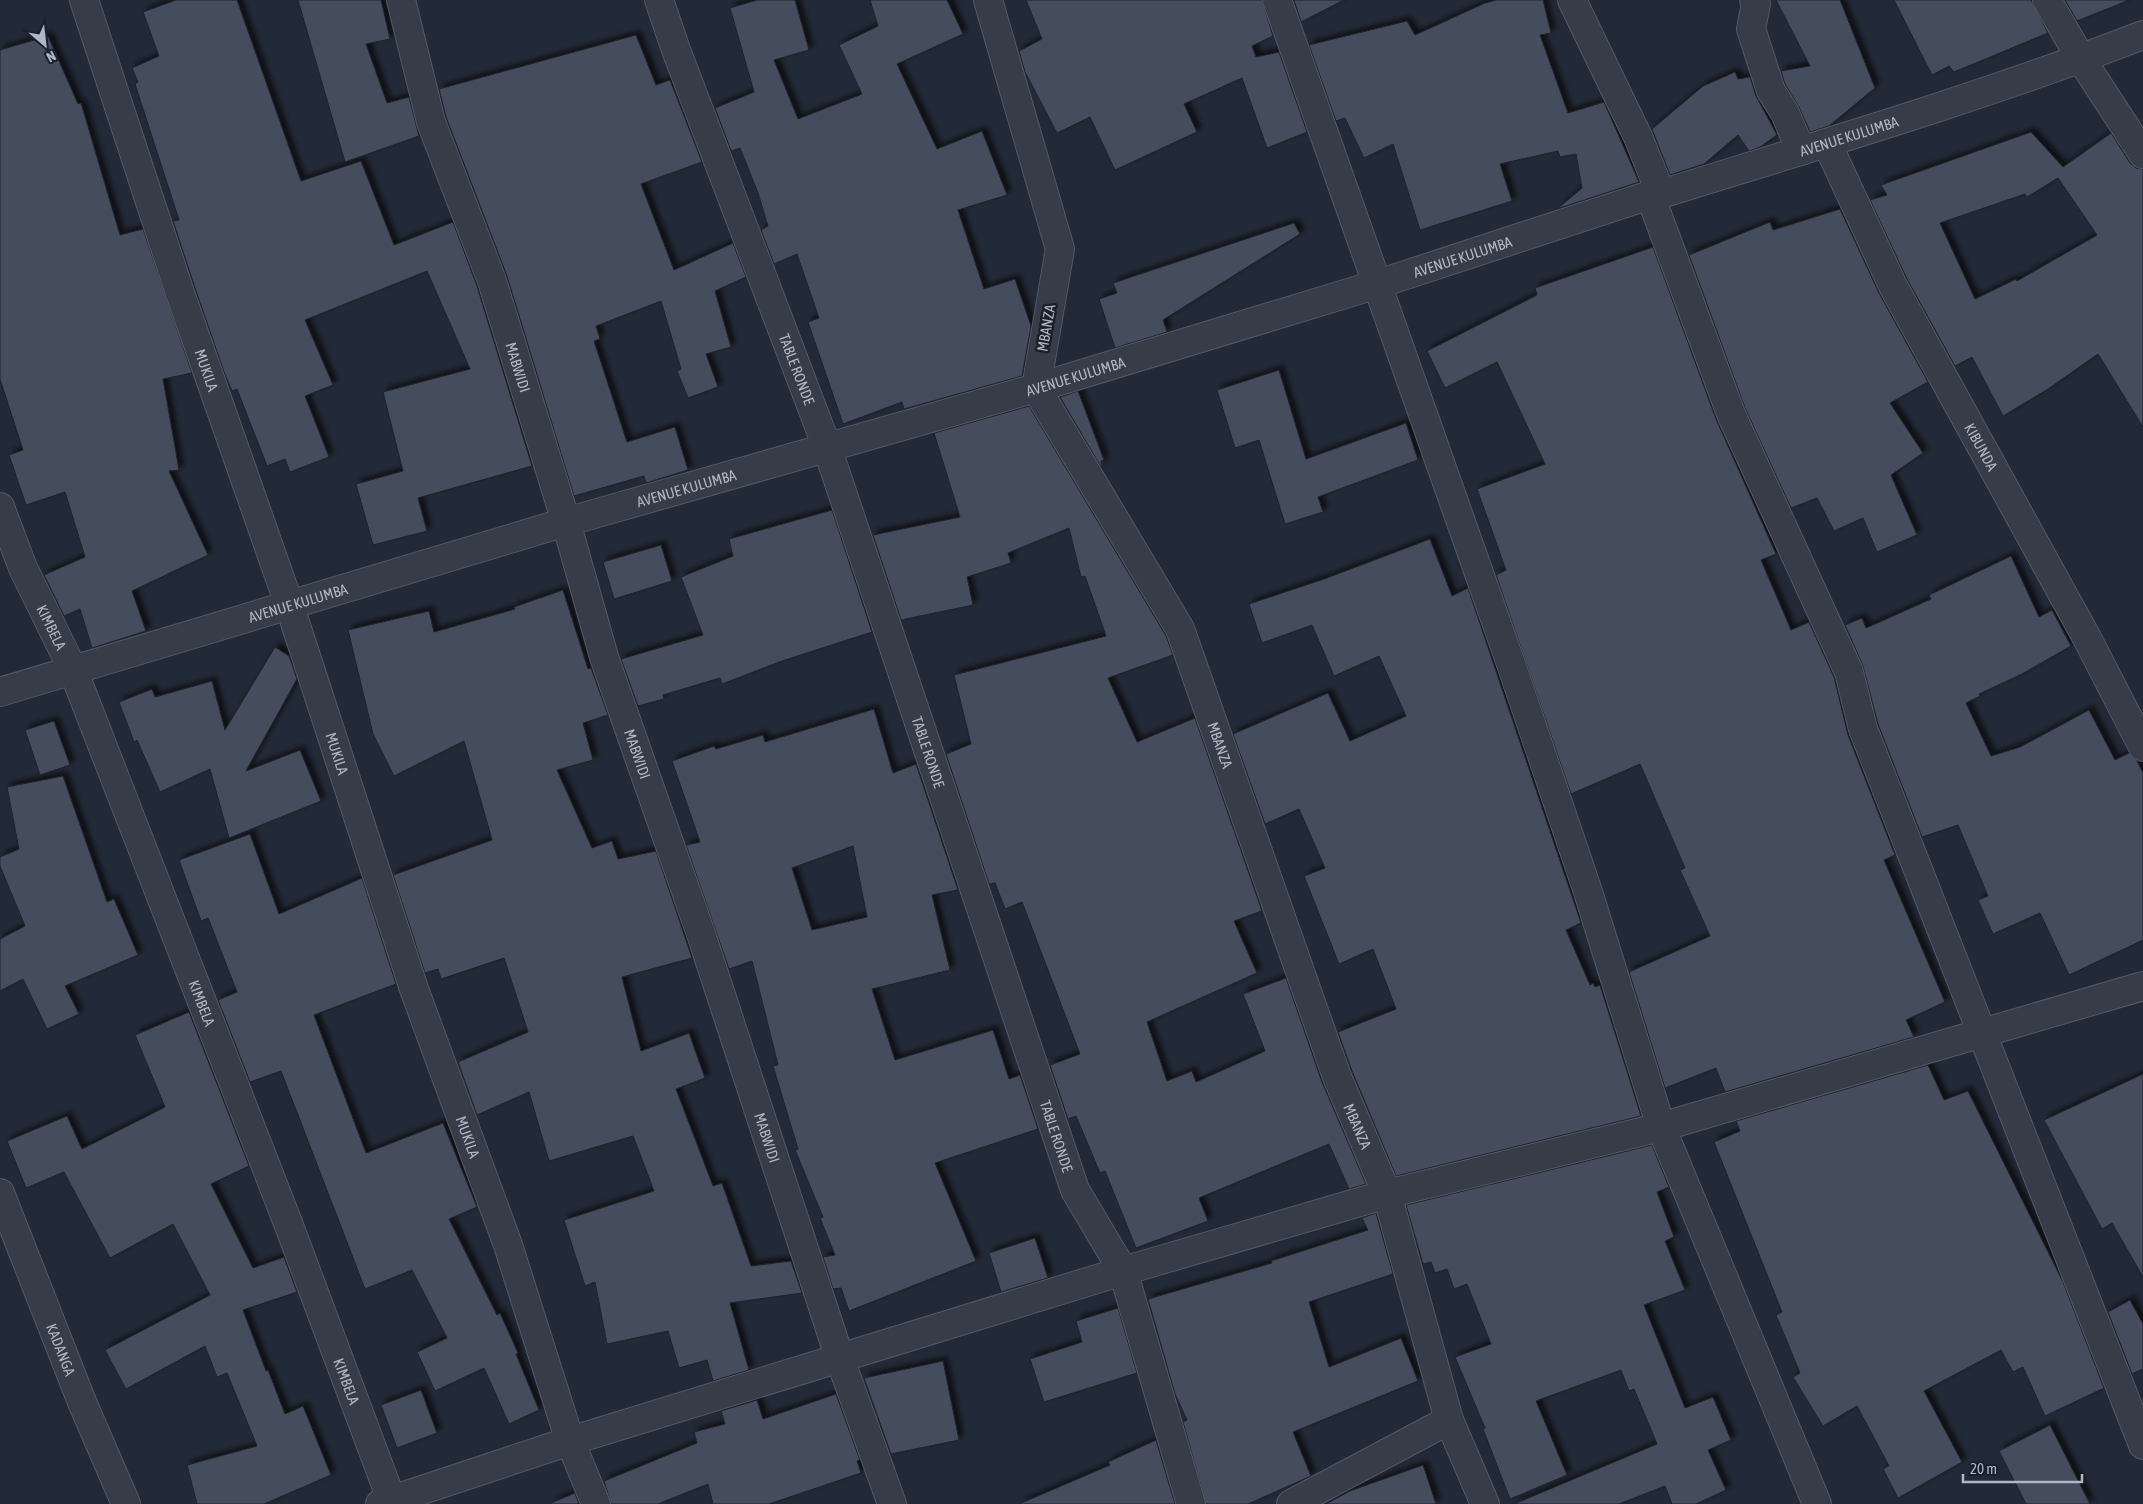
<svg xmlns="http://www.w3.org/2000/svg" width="2143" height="1504" viewBox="0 0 2143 1504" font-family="'Asap Condensed',sans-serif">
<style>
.building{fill:#444d5c;stroke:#1d232e;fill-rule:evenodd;filter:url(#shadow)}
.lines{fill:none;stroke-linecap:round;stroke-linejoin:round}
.street-casing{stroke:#535a65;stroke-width:30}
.street{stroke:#363c48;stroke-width:28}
.labels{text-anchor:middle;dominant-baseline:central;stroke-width:5;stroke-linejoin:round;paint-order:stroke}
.street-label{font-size:15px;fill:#b0b7c4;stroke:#1b212c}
</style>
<defs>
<filter id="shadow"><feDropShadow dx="4.5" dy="-4.5" stdDeviation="2.5" flood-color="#0009"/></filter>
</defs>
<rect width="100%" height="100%" fill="#222a37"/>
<path class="building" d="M 176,0 L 237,0 L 301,181 L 361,161 L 394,245 L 453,222 L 477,286 L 532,466 L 418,498 L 427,531 L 373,545 L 356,484 L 403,471 L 383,392 L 470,369 L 427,271 L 305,320 L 333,385 L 305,396 L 329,457 L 290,472 L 285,459 L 267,466 L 237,389 L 232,391 L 224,372 L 194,285 L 173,221 L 179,220 L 135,84 L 138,82 L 132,68 L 159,56 L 143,12 Z
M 298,0 L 381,0 L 390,39 L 366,44 L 387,103 L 409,97 L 419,136 L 345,162 Z
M 757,0 L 795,0 L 809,50 L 774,60 L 798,119 L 862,94 L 839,45 L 878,26 L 870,0 L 947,0 L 963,34 L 897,64 L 937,149 L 982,131 L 1007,195 L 958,210 L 984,289 L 1015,279 L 1031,326 L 1022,376 L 904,409 L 902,402 L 843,424 L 808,322 L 819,318 L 797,254 L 774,264 L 761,230 L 768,226 L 758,193 L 740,148 L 731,151 L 715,108 L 754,92 L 730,8 Z
M 1026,0 L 1262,0 L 1273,36 L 1252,46 L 1256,57 L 1279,52 L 1307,132 L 1267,148 L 1242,78 L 1184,104 L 1197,132 L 1115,170 L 1090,117 L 1057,133 L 1025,72 L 1019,51 L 1042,39 Z
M 1294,0 L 1344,0 L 1301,22 Z
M 1496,0 L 1543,0 L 1551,33 L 1540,35 L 1568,113 L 1604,102 L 1639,182 L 1557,209 L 1582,188 L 1576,154 L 1560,157 L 1558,151 L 1500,164 L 1512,201 L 1420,230 L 1393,144 L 1364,158 L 1345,118 L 1336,121 L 1309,45 L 1407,21 L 1415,35 L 1485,3 Z
M 1776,0 L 1840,0 L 1875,88 L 1829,126 L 1810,132 L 1799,107 L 1785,84 L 1781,71 L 1810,66 Z
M 1894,0 L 2031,0 L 2048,33 L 1954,72 L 1949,66 L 1932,75 Z
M 2065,0 L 2126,0 L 2127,1 L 2077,21 Z
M 636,35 L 656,85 L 670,80 L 702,162 L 641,184 L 674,270 L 733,243 L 746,277 L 715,291 L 731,347 L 706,354 L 718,387 L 688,398 L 677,371 L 681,369 L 661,301 L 596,326 L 600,339 L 594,341 L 627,442 L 675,427 L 688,470 L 646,483 L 644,476 L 574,496 L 507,276 L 446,117 L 439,89 Z
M 48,36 L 78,104 L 81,103 L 120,235 L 143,229 L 192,373 L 163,379 L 179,470 L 169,471 L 208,555 L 132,591 L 146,631 L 92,648 L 80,609 L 64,616 L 44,575 L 85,557 L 65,492 L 26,505 L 9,455 L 23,450 L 0,379 L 0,50 Z
M 1735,72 L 1738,79 L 1750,77 L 1756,96 L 1777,135 L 1760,147 L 1749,151 L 1738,135 L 1704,164 L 1670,175 L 1652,129 L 1703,86 Z
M 2031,132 L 2063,167 L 2111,133 L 2130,163 L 2136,168 L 2143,169 L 2143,427 L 2098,354 L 2048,389 L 2003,416 L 1972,357 L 1955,366 L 1907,279 L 1870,200 L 1887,195 L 1881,185 ZM 2058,178 L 2097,235 L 2017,281 L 2016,279 L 1975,299 L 1940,223 L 2025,194 L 2027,197 Z
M 1840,209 L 1879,293 L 1928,382 L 1890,403 L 1923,453 L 1891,475 L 1917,535 L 1877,552 L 1863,518 L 1834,531 L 1817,498 L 1791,508 L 1745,408 L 1689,255 L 1770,222 L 1773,230 Z
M 1294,223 L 1300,234 L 1163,320 L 1167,332 L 1115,348 L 1099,299 L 1117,293 L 1113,283 Z
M 1653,247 L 1716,419 L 1776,554 L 1761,560 L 1791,630 L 1809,622 L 1834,677 L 1848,735 L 1895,855 L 1884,860 L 1945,1002 L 1906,1020 L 1914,1037 L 1725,1092 L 1716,1068 L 1665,1088 L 1629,972 L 1710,936 L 1680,870 L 1685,868 L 1640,764 L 1571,794 L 1496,575 L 1506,570 L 1477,489 L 1545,464 L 1497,362 L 1445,388 L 1427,351 L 1537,295 L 1535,288 Z
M 1279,370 L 1306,459 L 1406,423 L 1418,460 L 1318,497 L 1323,512 L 1285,524 L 1259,440 L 1235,448 L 1217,390 Z
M 1078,391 L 1104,460 L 1101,461 L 1102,469 L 1060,397 Z
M 1029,406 L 1166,636 L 1173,655 L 1108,678 L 1137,742 L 1195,718 L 1262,911 L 1234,921 L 1257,973 L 1147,1022 L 1167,1081 L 1192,1071 L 1196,1082 L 1265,1051 L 1243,994 L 1286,978 L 1322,1082 L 1366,1184 L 1349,1189 L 1329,1144 L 1199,1198 L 1208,1221 L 1136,1248 L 1105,1171 L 1100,1173 L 1076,1116 L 1068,1119 L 1050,1065 L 1080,1054 L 1022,902 L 1005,909 L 995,883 L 989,884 L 946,754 L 971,744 L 954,675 L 1106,636 L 1085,576 L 1081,577 L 1069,528 L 1008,553 L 1011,563 L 967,577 L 973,605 L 901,620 L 873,535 L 960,517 L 934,433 Z
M 832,510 L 872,632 L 782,661 L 722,684 L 720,678 L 663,695 L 664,699 L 638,706 L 621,659 L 703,635 L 681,577 L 733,556 L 729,539 Z
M 1430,539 L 1452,596 L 1468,588 L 1581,923 L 1566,930 L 1590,985 L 1593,983 L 1595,987 L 1600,985 L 1641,1116 L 1396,1176 L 1352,1071 L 1338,1032 L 1396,1009 L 1373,949 L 1339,964 L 1304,876 L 1325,868 L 1299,809 L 1265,824 L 1233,734 L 1328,693 L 1350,741 L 1406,716 L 1379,656 L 1334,676 L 1312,625 L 1262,643 L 1249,604 L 1324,579 Z
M 661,545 L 672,581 L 614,599 L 603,562 Z
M 2011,556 L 2039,617 L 2052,610 L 2071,646 L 2022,674 L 1979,694 L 1980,696 L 1966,703 L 1991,756 L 2020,747 L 2089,710 L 2115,760 L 2129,753 L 2137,761 L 2143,773 L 2143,940 L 2069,975 L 2040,913 L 1993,934 L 1978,900 L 1988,896 L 1958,825 L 1922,837 L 1878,724 L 1863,666 L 1845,625 L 1862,618 L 1866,628 L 1931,599 L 1929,595 Z
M 563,590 L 588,669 L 591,668 L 608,715 L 583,723 L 593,760 L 557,770 L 592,848 L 612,841 L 618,859 L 656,851 L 692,958 L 622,977 L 641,1051 L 689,1033 L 705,1078 L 676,1089 L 713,1186 L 722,1183 L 751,1266 L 791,1261 L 802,1293 L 730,1303 L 749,1370 L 713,1381 L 707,1360 L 679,1368 L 668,1331 L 607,1344 L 595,1282 L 585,1286 L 564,1220 L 654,1191 L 633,1136 L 549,1161 L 529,1092 L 477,1115 L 458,1062 L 528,1032 L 504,958 L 441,979 L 438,969 L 425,973 L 393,875 L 492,840 L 464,741 L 394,776 L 373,734 L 348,630 L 429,611 L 434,632 L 515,609 L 514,607 Z
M 275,647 L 289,656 L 297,679 L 246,771 L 300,750 L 321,801 L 229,838 L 210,769 L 160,792 L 137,740 L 134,742 L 119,702 L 152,689 L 155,697 L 212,681 L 225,730 Z
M 874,709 L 893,773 L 916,764 L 958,890 L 932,895 L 950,970 L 872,989 L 895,1060 L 993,1030 L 1009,1079 L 1020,1075 L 1038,1129 L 935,1163 L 976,1261 L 849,1311 L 841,1288 L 833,1289 L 823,1257 L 835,1255 L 820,1218 L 823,1217 L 795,1150 L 798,1149 L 773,1066 L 778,1065 L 752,961 L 729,969 L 686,845 L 700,842 L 672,761 L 714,746 L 716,749 L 763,735 L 765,742 ZM 853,846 L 867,917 L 812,930 L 792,868 Z
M 54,721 L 70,765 L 40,775 L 25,730 Z
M 63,776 L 107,902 L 114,899 L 138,955 L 65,986 L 79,1014 L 47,1029 L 23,979 L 0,991 L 0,939 L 25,926 L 0,866 L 0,857 L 19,849 L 7,787 Z
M 250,834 L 279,914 L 362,878 L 396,984 L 314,1015 L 366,1153 L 443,1123 L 477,1207 L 449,1219 L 497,1315 L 500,1313 L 518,1353 L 516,1354 L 539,1410 L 509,1424 L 484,1368 L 435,1391 L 417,1352 L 447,1338 L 412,1270 L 365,1289 L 281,1071 L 250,1082 L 218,1000 L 237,992 L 208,918 L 201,921 L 179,860 Z
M 189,1012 L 249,1166 L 211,1184 L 253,1268 L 284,1257 L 297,1292 L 243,1310 L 266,1371 L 268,1370 L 285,1414 L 303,1406 L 331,1475 L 264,1504 L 197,1504 L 187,1465 L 257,1446 L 227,1373 L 217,1377 L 205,1346 L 126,1389 L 105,1350 L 210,1295 L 173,1224 L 110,1258 L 64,1172 L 26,1188 L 7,1141 L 67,1116 L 82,1149 L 165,1107 L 135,1035 Z
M 1928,1065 L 1944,1100 L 1968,1091 L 2063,1282 L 2104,1388 L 2045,1416 L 2023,1367 L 2013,1372 L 2001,1350 L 1924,1391 L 1962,1462 L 1898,1498 L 1883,1469 L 1889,1466 L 1857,1406 L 1823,1426 L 1793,1377 L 1800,1373 L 1776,1315 L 1782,1312 L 1714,1142 L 1740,1131 L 1736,1121 Z
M 2143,1074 L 2143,1277 L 2112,1223 L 2102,1229 L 2044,1120 Z
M 1652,1145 L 1669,1187 L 1657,1192 L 1674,1237 L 1665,1241 L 1685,1290 L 1644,1305 L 1685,1408 L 1713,1397 L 1731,1440 L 1708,1450 L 1726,1490 L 1696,1504 L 1672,1504 L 1665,1486 L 1619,1504 L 1514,1504 L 1657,1444 L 1634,1389 L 1629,1391 L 1621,1370 L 1536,1401 L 1567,1475 L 1510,1499 L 1483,1429 L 1485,1428 L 1455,1357 L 1491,1344 L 1467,1284 L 1454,1289 L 1447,1269 L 1435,1273 L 1431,1262 L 1423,1264 L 1406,1205 Z
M 1376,1213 L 1393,1274 L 1309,1302 L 1329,1367 L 1401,1338 L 1418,1381 L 1293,1432 L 1311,1476 L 1248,1504 L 1206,1504 L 1183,1422 L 1187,1420 L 1175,1394 L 1148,1299 L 1272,1263 L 1271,1261 L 1368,1230 L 1362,1218 Z
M 1035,1238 L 1048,1278 L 1001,1292 L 989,1253 Z
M 2130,1300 L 2143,1324 L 2143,1369 L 2132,1374 L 2108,1312 Z
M 1118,1308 L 1137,1373 L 1044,1402 L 1030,1359 L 1082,1342 L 1076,1321 Z
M 943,1361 L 959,1440 L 891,1454 L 864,1378 Z
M 421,1390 L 437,1433 L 397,1448 L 381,1405 Z
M 836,1394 L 860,1460 L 857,1461 L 861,1473 L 769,1504 L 713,1504 L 708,1484 L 658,1504 L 611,1504 L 604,1481 L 697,1443 L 694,1432 L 725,1424 L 721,1411 L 757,1400 L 763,1419 Z
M 2050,1425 L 2090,1504 L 2026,1504 L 1999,1451 Z
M 1156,1440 L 1175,1504 L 1019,1504 L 1110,1465 L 1108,1462 Z
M 1423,1465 L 1436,1504 L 1326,1504 L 1350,1491 Z
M 575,1493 L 579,1504 L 551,1504 L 551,1503 Z"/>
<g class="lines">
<g class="street-casing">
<g id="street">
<path id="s1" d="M 84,0 L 179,290 L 289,604 L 414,989 L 508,1245 L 570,1441 L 596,1504"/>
<path id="s2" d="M 401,0 L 431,122 L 492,281 L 566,522 L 604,657 L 701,934 L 840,1359 L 892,1504"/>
<path id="s3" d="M 659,0 L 676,50 L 827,447 L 1075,1190 L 1123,1271 L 1191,1504"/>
<path id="s4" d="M 988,0 L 1060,249 L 1036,388 L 1180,629 L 1337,1077 L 1387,1194 L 1449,1420 L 1485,1504"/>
<path d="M 1277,0 L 1511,664 L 1588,892 L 1661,1127 L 1817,1504"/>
<path d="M 1572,0 L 1638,137 L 1661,194"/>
<path d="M 1754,0 L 1756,4 L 1751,29 L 1771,91 L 1785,113 L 1801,151"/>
<path d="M 2047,0 L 2081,59 L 2143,154"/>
<path id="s5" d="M 1827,143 L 1893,286 L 2088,640 L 2143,747"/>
<path d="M 1650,195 L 1731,414 L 1849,672 L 1863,729 L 2143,1445"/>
<path id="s6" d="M 0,507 L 23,568 L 73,670 L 288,1223 L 393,1504"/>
<path id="s7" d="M 0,692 L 566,522 L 1036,388 L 1378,284 L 1650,195 L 1661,194 C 1822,144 1985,96 2143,35"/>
<path id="s8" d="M 0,1193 L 82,1402 L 126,1504"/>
<path d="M 380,1504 L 570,1441 L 1123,1271 L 1387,1194 L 1661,1127 L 2143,986"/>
<path d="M 1291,1504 L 1449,1420"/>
</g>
</g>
<use href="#street" class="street"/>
</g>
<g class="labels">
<g class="street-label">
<text stroke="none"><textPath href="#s7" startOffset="1931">AVENUE KULUMBA</textPath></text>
<text stroke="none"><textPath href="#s7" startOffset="1526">AVENUE KULUMBA</textPath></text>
<text transform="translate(1046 328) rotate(-80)">MBANZA</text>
<text stroke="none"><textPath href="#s2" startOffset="386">MABWIDI</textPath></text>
<text stroke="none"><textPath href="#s3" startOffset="394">TABLE RONDE</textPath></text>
<text stroke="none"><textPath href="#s1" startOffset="390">MUKILA</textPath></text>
<text stroke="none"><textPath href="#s7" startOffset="1121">AVENUE KULUMBA</textPath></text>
<text stroke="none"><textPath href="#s5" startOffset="341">KIBUNDA</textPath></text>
<text stroke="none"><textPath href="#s7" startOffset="716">AVENUE KULUMBA</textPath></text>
<text stroke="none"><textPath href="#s7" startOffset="311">AVENUE KULUMBA</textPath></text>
<text stroke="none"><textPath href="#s6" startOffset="131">KIMBELA</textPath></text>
<text stroke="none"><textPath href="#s4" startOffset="804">MBANZA</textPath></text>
<text stroke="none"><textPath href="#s3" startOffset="799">TABLE RONDE</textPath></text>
<text stroke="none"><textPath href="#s1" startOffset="795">MUKILA</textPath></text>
<text stroke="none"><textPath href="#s2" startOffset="791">MABWIDI</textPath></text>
<text stroke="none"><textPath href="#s6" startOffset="536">KIMBELA</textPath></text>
<text stroke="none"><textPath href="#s4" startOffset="1209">MBANZA</textPath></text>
<text stroke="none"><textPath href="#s1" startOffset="1200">MUKILA</textPath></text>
<text stroke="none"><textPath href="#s3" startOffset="1204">TABLE RONDE</textPath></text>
<text stroke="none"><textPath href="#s2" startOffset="1196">MABWIDI</textPath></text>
<text stroke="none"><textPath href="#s8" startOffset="168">KADANGA</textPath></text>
<text stroke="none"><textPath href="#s6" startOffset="941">KIMBELA</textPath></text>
</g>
</g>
<g transform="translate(45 45) rotate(152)" stroke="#1b212c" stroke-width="4" paint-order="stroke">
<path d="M0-4L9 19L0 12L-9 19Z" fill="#b0b7c4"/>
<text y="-8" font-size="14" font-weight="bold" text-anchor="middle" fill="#b0b7c4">N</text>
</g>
<path d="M1963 1474v8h119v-8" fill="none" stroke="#b0b7c4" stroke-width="2.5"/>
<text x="1970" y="1474" font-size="15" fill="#b0b7c4" stroke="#1b212c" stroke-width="4" paint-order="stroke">20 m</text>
</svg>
